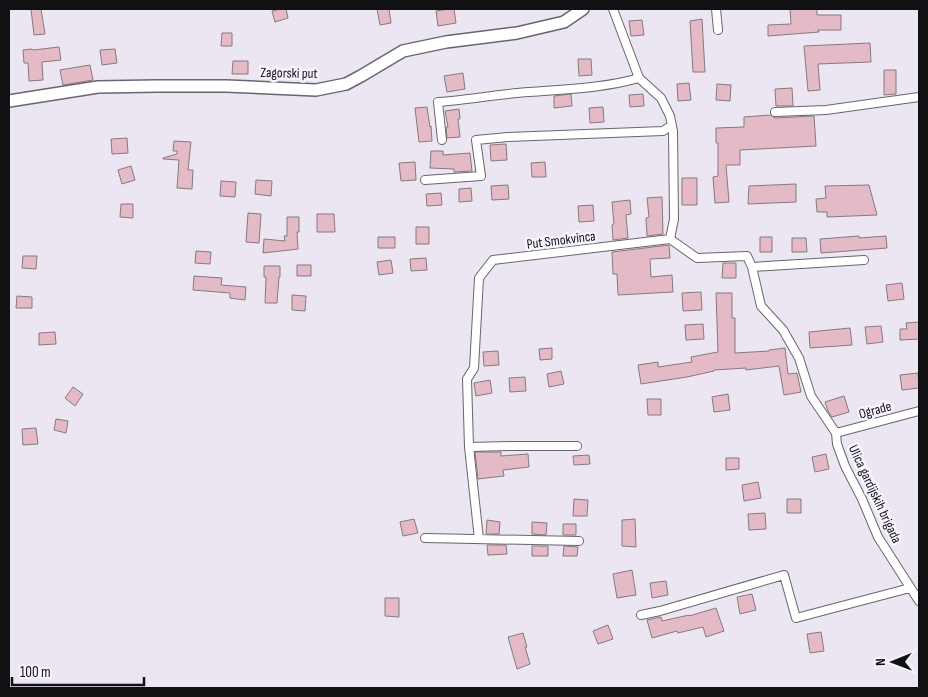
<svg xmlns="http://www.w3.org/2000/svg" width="928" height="697" viewBox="0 0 928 697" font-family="'Sofia Sans Condensed',sans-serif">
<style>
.building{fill:#e5bac7;stroke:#857a7d}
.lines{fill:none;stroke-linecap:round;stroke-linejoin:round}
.street-casing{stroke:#69656e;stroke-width:10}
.secondary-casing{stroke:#69656e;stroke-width:14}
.street{stroke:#fff;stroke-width:8}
.secondary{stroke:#fff;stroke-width:11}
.labels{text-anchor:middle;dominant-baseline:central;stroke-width:5;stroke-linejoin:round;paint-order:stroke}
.street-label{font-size:14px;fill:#111013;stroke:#f8f4fe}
</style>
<rect width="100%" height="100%" fill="#ebe6f1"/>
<path class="building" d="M 31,9 L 41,9 L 45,34 L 34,35 Z
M 281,9 L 286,9 L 288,18 L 275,22 L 272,11 Z
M 377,9 L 389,9 L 391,23 L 380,25 Z
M 449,9 L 454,9 L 456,23 L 438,26 L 436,11 Z
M 790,9 L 817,9 L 817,15 L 841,15 L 841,30 L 818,30 L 819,32 L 768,36 L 768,25 L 791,24 Z
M 702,19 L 705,72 L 693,72 L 690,21 Z
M 642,20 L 644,35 L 631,36 L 629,21 Z
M 222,33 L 232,33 L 232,46 L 221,46 Z
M 870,43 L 871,62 L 818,64 L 820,90 L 808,91 L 804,46 Z
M 59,47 L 61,60 L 42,62 L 43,80 L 29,81 L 28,63 L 24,63 L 23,50 L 32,49 L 33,50 Z
M 115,49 L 117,63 L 102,65 L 100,50 Z
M 578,59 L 591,59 L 592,75 L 579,76 Z
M 233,61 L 248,61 L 248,74 L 232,74 Z
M 90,65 L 93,80 L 63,85 L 60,70 Z
M 884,70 L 896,70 L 896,94 L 884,95 Z
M 463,73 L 465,89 L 447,92 L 444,76 Z
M 689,83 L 691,100 L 678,101 L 677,84 Z
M 717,84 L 731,85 L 730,101 L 716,100 Z
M 792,88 L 793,106 L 776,106 L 775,89 Z
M 571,94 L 572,106 L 554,108 L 554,96 Z
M 643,94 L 644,106 L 630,107 L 629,95 Z
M 427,107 L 430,127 L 431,126 L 432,141 L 419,142 L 415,108 Z
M 603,107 L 604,122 L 590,123 L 589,108 Z
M 459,109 L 460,119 L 458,119 L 460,137 L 447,138 L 446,127 L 448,127 L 445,111 Z
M 771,115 L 775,118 L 814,116 L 816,146 L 740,150 L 740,165 L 726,165 L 729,202 L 715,203 L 713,177 L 718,176 L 718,143 L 716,143 L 716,128 L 744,127 L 744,117 Z
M 127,138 L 128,153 L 112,154 L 111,139 Z
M 174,141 L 191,142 L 188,170 L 193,170 L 192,189 L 177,188 L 179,160 L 163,159 L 163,158 L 177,154 L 177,151 L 173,151 Z
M 506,144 L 507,160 L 491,161 L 490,145 Z
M 431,151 L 443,151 L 443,155 L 470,153 L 472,171 L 454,172 L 454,169 L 430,168 Z
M 415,162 L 416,180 L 401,181 L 399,163 Z
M 545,162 L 546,177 L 532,177 L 531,163 Z
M 131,166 L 135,180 L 122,184 L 118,170 Z
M 682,178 L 697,178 L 697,205 L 682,205 Z
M 256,180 L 272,181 L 271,196 L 255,194 Z
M 221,181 L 236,182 L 235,197 L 220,196 Z
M 796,184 L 796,202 L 748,204 L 749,186 Z
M 508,185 L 509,199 L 492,200 L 491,186 Z
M 869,185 L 877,215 L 827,217 L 827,212 L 817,212 L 816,199 L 826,198 L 825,186 Z
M 471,188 L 472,201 L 459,202 L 459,189 Z
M 441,193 L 442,205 L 427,206 L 426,194 Z
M 662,197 L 663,234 L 647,236 L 646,218 L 649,217 L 647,198 Z
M 630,200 L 631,214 L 626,215 L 628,238 L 613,240 L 612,225 L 614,224 L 612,202 Z
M 121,204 L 133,204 L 133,218 L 120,217 Z
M 593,205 L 594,221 L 579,222 L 578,206 Z
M 248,213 L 261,214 L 259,243 L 246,242 Z
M 317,214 L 334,214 L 335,232 L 317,232 Z
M 287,217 L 299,217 L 299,232 L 297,232 L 298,249 L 263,253 L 264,239 L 285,241 L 284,236 L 287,236 Z
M 416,227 L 429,227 L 429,244 L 416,244 Z
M 859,236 L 859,238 L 886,236 L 887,248 L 821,253 L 820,239 Z
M 378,237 L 395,237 L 395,248 L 378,248 Z
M 760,237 L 772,237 L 772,252 L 760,252 Z
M 792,238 L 806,238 L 807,252 L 792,252 Z
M 669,245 L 670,258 L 650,259 L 651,277 L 672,275 L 673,292 L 618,295 L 617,274 L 613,274 L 612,252 Z
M 196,251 L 211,252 L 210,264 L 195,263 Z
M 23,256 L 37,256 L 36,269 L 22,268 Z
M 426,258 L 427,270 L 411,271 L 410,259 Z
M 391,260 L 393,273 L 379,275 L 377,262 Z
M 723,263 L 736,263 L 736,278 L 722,278 Z
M 297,265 L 311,265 L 311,276 L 297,276 Z
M 264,266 L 280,266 L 280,277 L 279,277 L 277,303 L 265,303 L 266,277 L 264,277 Z
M 194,276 L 222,278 L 221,285 L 246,287 L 245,300 L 230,298 L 230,293 L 193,290 Z
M 902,283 L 904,299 L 888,301 L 886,285 Z
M 701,292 L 702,310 L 683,311 L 682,293 Z
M 716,293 L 732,293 L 732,318 L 735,318 L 735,353 L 769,351 L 769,350 L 785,348 L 788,374 L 797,373 L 801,392 L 784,395 L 779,366 L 746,370 L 746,368 L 714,370 L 714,371 L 687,377 L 641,384 L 638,365 L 658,362 L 658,367 L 692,362 L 691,357 L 718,352 Z
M 292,295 L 306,296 L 305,311 L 292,310 Z
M 17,296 L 32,297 L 32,308 L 16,308 Z
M 919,322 L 919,339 L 900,340 L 900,329 L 907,329 L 906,323 Z
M 703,324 L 704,339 L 686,340 L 685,325 Z
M 881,326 L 883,342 L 867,344 L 865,327 Z
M 850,328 L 852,345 L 810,348 L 809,332 Z
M 55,332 L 56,344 L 39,345 L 39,333 Z
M 552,348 L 552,359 L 540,360 L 539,349 Z
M 498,351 L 499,365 L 484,366 L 483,352 Z
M 561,371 L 564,384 L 549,387 L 547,374 Z
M 918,373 L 919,388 L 902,390 L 900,375 Z
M 525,377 L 526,391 L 510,392 L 509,378 Z
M 490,380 L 492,393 L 476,396 L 474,383 Z
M 73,387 L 83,394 L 75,406 L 65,398 Z
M 728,394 L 730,410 L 714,412 L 712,397 Z
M 844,396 L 849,412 L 832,417 L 828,411 L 825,402 Z
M 647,399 L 661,399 L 661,415 L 648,415 Z
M 56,419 L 68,421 L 66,433 L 54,430 Z
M 36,428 L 38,444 L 23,445 L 22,429 Z
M 475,452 L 501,452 L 501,456 L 528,454 L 529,467 L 503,470 L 504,476 L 478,479 Z
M 826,454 L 829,469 L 815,472 L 812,457 Z
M 589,455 L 590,464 L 574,465 L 573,456 Z
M 726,458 L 739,458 L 739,469 L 726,470 Z
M 758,482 L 761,498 L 744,501 L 742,485 Z
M 574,499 L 588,500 L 587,516 L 573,516 Z
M 787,499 L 801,499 L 801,513 L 787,513 Z
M 765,513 L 766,529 L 749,530 L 748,514 Z
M 414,519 L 418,533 L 403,536 L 400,522 Z
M 635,519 L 636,547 L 622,546 L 622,520 Z
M 487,520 L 500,522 L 499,534 L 486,534 Z
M 532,522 L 547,523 L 546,535 L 532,534 Z
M 563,524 L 576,524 L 576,535 L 563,535 Z
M 487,545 L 506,545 L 507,554 L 488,555 Z
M 532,546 L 548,546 L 548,556 L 532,556 Z
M 564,546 L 578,547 L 577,556 L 563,556 Z
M 632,570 L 636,595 L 617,598 L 613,574 Z
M 666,581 L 668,595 L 652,598 L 650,583 Z
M 752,594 L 756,610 L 740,614 L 737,597 Z
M 385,598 L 399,598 L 399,617 L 385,616 Z
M 716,608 L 724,631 L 706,637 L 703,627 L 678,633 L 677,631 L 652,638 L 647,620 L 661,617 L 662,621 L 689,615 L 689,616 Z
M 608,625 L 613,639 L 598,644 L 593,631 Z
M 821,632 L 824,651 L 810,653 L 807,634 Z
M 523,633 L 527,647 L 525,647 L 530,664 L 517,669 L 508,637 Z"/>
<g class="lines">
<g class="street-casing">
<path id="street" d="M 613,9 L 639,78 L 661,98 L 670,116 L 673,131 L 674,219 L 670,239
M 716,9 L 718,30
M 775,112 L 826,110 L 919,97
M 442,140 L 438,102 C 468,100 498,94 529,92 C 565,89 605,88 639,78
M 425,180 L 481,176 L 476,140 L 508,137 L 663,131 L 671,126
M 670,239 L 697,258 L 747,256 L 752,267 L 761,306 L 783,330 L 799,358 L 811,396 L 836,433 L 837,444 L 845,466 L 862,499 L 878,537 L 919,601
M 752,267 L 864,260
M 836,433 L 919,411
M 469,447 L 511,446 L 577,446
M 425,538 L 579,541
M 479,539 L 469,447 L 467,379 L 474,368 L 479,278 L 493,260 L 670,239
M 641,615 L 660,611 L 784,575 L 796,618 L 910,588"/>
</g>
<g class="secondary-casing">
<path id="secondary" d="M 9,101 L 98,87 L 157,86 L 226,86 L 316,90 L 346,84 L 361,76 L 403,51 L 446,42 L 517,33 L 564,22 L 583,9"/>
</g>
<use href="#street" class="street"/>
<use href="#secondary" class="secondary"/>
</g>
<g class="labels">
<g class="street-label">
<text transform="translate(289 73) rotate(1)">Zagorski put</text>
<text transform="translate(561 240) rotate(-7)">Put Smokvinca</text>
<text transform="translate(875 410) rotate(-15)">Ograde</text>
<text transform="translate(875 494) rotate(65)">Ulica gardijskih brigada</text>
</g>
</g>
<rect width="928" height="697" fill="none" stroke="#111013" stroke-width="20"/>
<g transform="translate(893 662) rotate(269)" stroke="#f8f4fe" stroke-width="4" paint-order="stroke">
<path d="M0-4L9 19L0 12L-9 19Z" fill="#111013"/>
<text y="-8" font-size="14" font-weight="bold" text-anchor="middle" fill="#111013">N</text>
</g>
<path d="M12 677v8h132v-8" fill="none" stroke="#111013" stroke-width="2.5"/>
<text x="20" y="677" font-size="15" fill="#111013" stroke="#f8f4fe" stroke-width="4" paint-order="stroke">100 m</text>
</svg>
